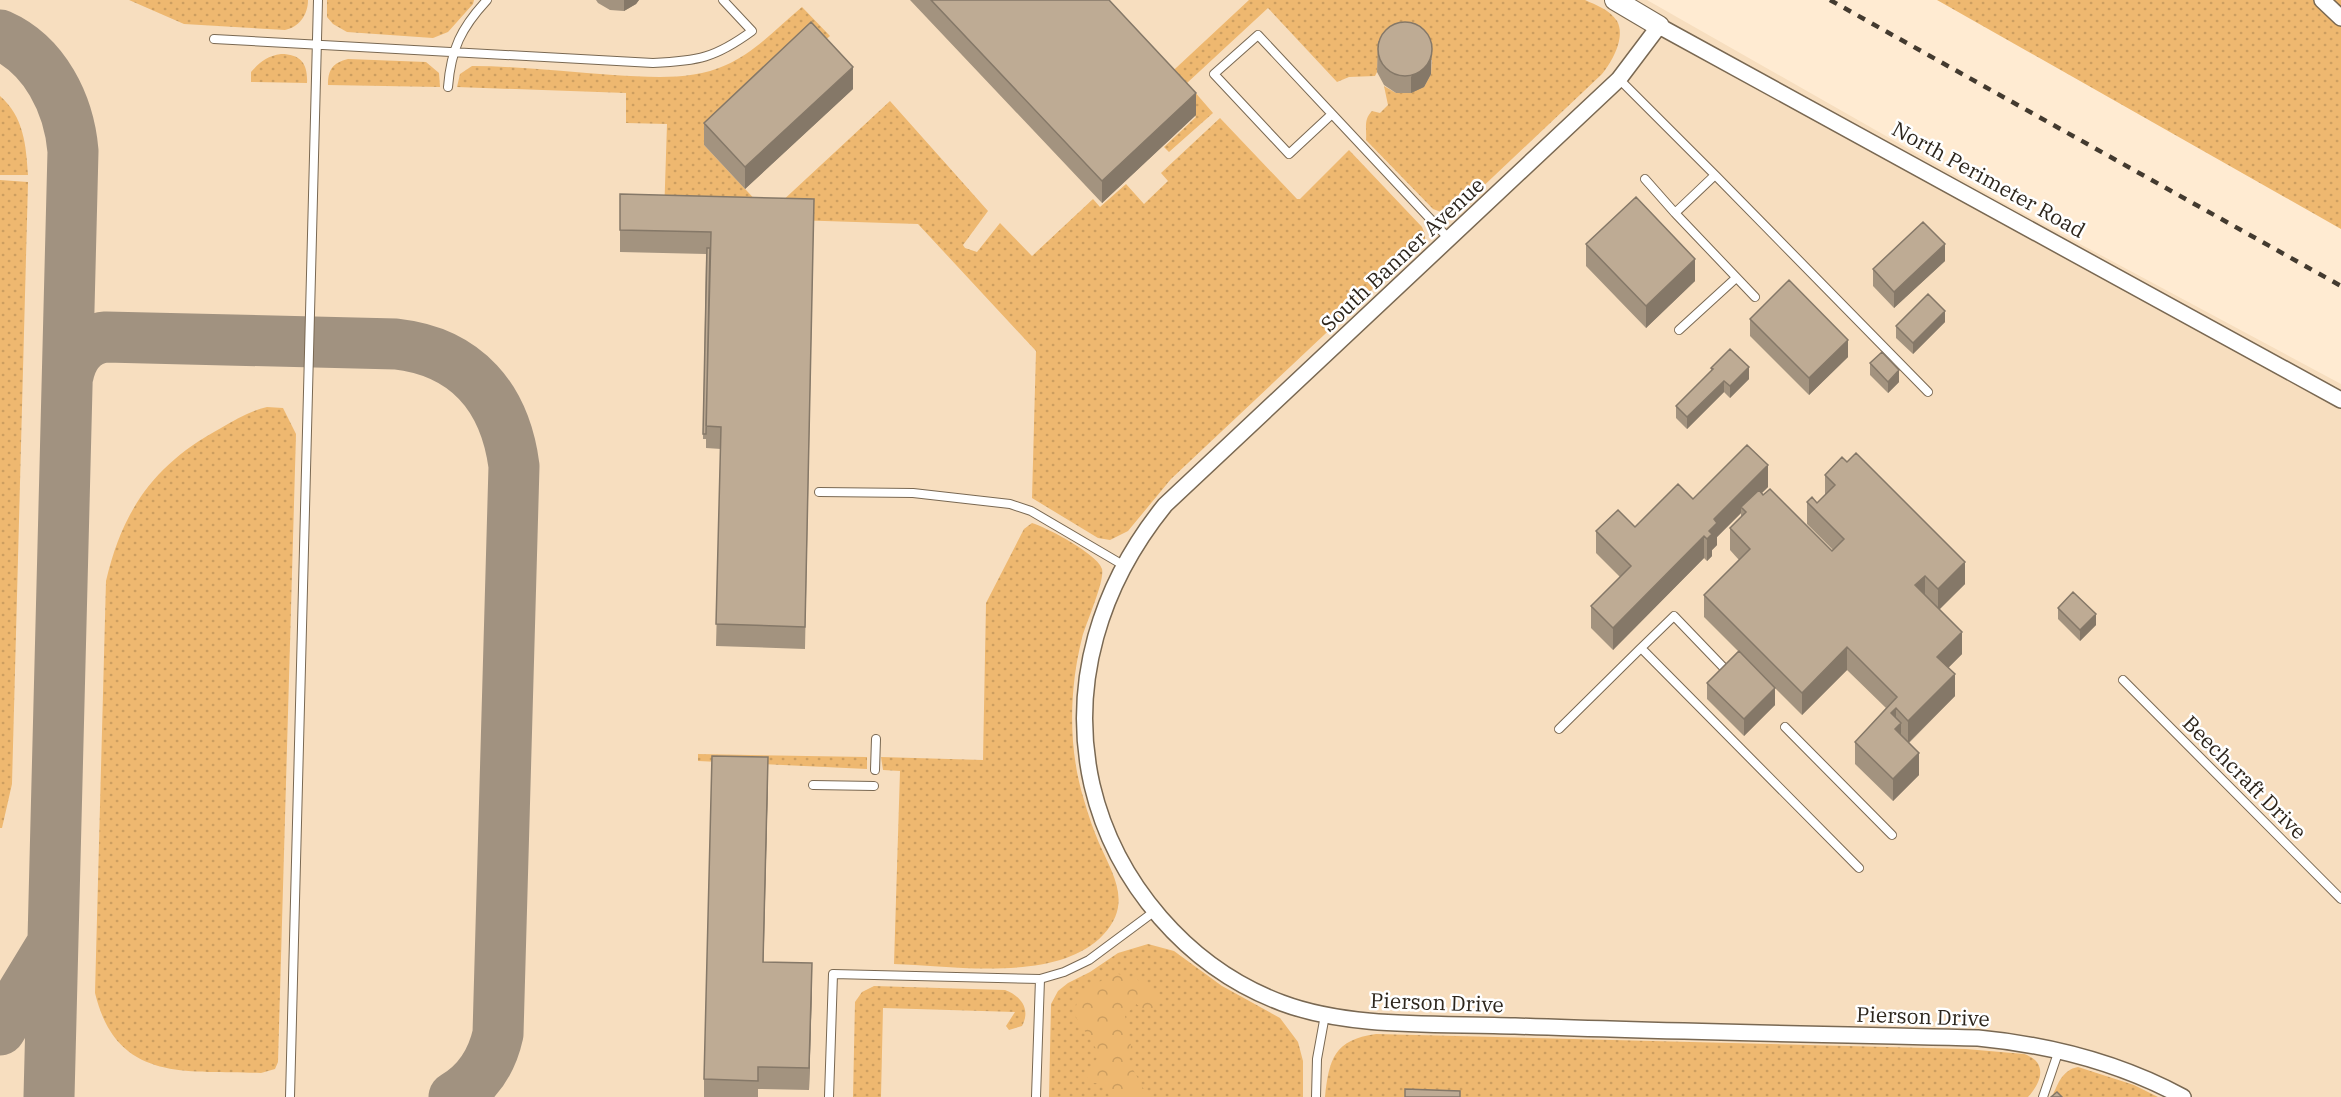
<svg xmlns="http://www.w3.org/2000/svg" width="2341" height="1097" viewBox="0 0 2341 1097" font-family="'IBM Plex Serif',serif">
<style>
.built{fill:#f7debf}
.grass{fill:url(#grass-dots)}
.forest{fill:url(#forest-crowns)}
.lines{fill:none;stroke-linecap:round;stroke-linejoin:round}
.taxiway{stroke:#a19280;stroke-width:51}
.service-casing{stroke:#796852;stroke-width:10}
.minor-casing{stroke:#796852;stroke-width:18}
.tertiary-casing{stroke:#796852;stroke-width:22}
.service{stroke:#fff;stroke-width:8}
.minor{stroke:#fff;stroke-width:15}
.tertiary{stroke:#fff;stroke-width:20}
.rail{stroke:#433a2f;stroke-width:4.5;stroke-dasharray:8 8;stroke-linecap:butt}
.wall{fill:#a3937f}
.shaded-wall{fill:#857868}
.building{fill:#beab94;stroke:#857868;stroke-width:1.5}
.labels{text-anchor:middle;dominant-baseline:central;stroke-width:5;stroke-linejoin:round;paint-order:stroke}
.street-label{font-size:21px;fill:#2c251c;stroke:#fff}
</style>
<defs>
<pattern id="grass-dots" width="8" height="8" patternUnits="userSpaceOnUse" patternTransform="scale(1.5)"><rect width="8" height="8" fill="#eeb870"/><path d="M2 2h.1M6 6h.1" fill="none" stroke="#cc9e60" stroke-width="1.8" stroke-linecap="round"/></pattern>
<pattern id="forest-crowns" width="20" height="18" patternUnits="userSpaceOnUse" patternTransform="scale(1.5)"><rect width="20" height="18" fill="#eeb870"/><path d="M2 6a3 3 0 1 1 6 0M12 15a3 3 0 1 1 6 0" fill="none" stroke="#cc9e60"/></pattern>
</defs>
<rect width="100%" height="100%" fill="#ffebd2"/>
<path class="built" d="M 0,0 L 1647,0 L 2000,201 L 2341,384 L 2341,1097 L 0,1097 Z"/>
<path class="grass" d="M 129,0 L 308,0 C 308,15 299,27 285,30 L 184,24 Z
M 327,0 L 474,0 L 473,4 L 448,32 L 433,38 L 347,32 L 333,24 L 327,17 Z
M 1249,0 L 1585,0 C 1596,5 1610,10 1617,21 C 1626,37 1612,62 1602,74 L 1457,211 L 1449,215 L 1433,209 L 1366,140 C 1367,129 1363,120 1372,111 L 1380,113 L 1388,105 L 1384,86 L 1396,93 L 1424,87 L 1431,74 L 1432,60 L 1378,58 L 1377,72 L 1375,76 L 1349,77 L 1337,82 L 1268,8 L 1187,83 L 1213,113 L 1169,152 L 1164,147 L 1196,117 L 1162,81 Z
M 1937,0 L 2341,0 L 2341,229 Z
M 802,7 L 830,36 L 704,145 L 761,206 L 779,204 L 890,101 L 988,211 L 963,245 L 965,248 L 977,252 L 1000,223 L 1032,256 L 1093,199 L 1100,207 L 1126,184 L 1144,204 L 1168,181 L 1161,173 L 1220,118 L 1297,199 L 1300,199 L 1349,150 L 1422,227 L 1425,234 L 1425,240 L 1171,479 L 1128,531 L 1110,540 L 1098,538 L 1032,498 L 1036,351 L 918,224 L 664,216 L 667,124 L 626,123 L 626,93 L 457,87 L 460,74 L 472,66 C 519,66 566,72 613,75 C 651,77 691,81 726,65 C 754,53 778,27 802,7 Z
M 281,54 C 301,54 308,64 307,83 L 251,82 L 251,72 C 260,62 267,56 281,54 Z
M 348,59 L 426,62 L 439,73 L 440,87 L 328,85 C 328,69 333,63 348,59 Z
M 0,96 C 24,117 26,145 28,175 L 0,175 Z
M 0,180 L 28,182 L 12,784 L 2,828 L 0,828 Z
M 267,407 L 283,408 L 296,434 L 278,1062 L 275,1069 L 261,1073 C 187,1070 117,1084 95,993 L 106,581 C 123,508 156,463 221,428 C 236,419 250,411 267,407 Z
M 1032,523 C 1046,527 1099,555 1102,569 C 1105,581 1086,623 1082,638 C 1069,690 1068,749 1084,800 C 1088,814 1093,829 1099,843 C 1113,875 1133,903 1103,935 C 1058,983 954,966 894,964 L 900,771 L 883,770 L 881,757 L 983,760 L 986,603 L 1024,529 Z
M 698,754 L 867,757 L 867,769 L 698,761 Z
M 1148,944 L 1174,951 L 1222,986 L 1280,1018 L 1298,1042 L 1303,1061 L 1303,1097 L 1049,1097 L 1051,1004 L 1058,991 L 1068,983 L 1090,972 L 1118,953 Z
M 874,986 L 1005,990 C 1021,996 1031,1009 1022,1026 L 1009,1030 L 1006,1026 L 1015,1012 L 883,1008 L 881,1097 L 853,1097 L 855,1002 L 862,992 Z
M 1376,1034 L 1966,1049 L 2024,1054 C 2048,1062 2042,1082 2028,1097 L 1325,1097 C 1329,1059 1334,1040 1376,1034 Z
M 2078,1067 L 2134,1085 L 2158,1097 L 2052,1097 C 2058,1084 2062,1070 2078,1067 Z"/>
<path class="forest" d="M 1114,973 L 1135,978 L 1156,992 L 1158,1005 L 1147,1011 L 1136,1004 L 1125,1016 L 1131,1046 L 1129,1062 L 1148,1097 L 1110,1097 L 1102,1083 L 1091,1083 L 1085,1074 L 1100,1055 L 1074,1014 L 1079,994 Z"/>
<g class="lines">
<path class="taxiway" d="M 0,35 C 45,55 69,104 73,151 L 49,1097
M 68,376 C 72,355 84,339 106,337 L 396,344 C 467,352 505,398 514,466 L 498,1034 C 492,1061 478,1083 454,1097
M 0,1030 L 51,946"/>
<g class="service-casing">
<path id="service" d="M 214,39 L 653,63 C 698,61 715,58 752,31 L 723,0
M 1619,79 L 1715,175 L 1675,213 L 1645,179
M 448,87 C 451,49 461,28 487,0
M 1332,114 L 1258,35 L 1214,74 L 1289,154 L 1332,114 L 1450,240
M 1715,175 L 1928,392
M 1675,213 L 1755,297
M 1679,330 L 1736,278
M 819,492 L 913,493 L 1010,504 L 1031,511 L 1123,565
M 1641,648 L 1674,616 L 1723,667
M 2123,680 L 2341,899
M 1785,727 L 1892,835
M 1559,729 L 1641,648 L 1859,868
M 875,770 L 876,739
M 813,785 L 874,786
M 290,1097 L 318,0
M 829,1097 L 833,974 L 1040,979
M 1036,1097 L 1040,979 L 1064,972 L 1089,960 L 1155,911
M 1316,1097 L 1317,1059 L 1325,1015
M 2043,1097 L 2059,1050"/>
</g>
<g class="minor-casing">
<path id="minor" d="M 2322,0 L 2341,18
M 2183,1097 C 2118,1062 2051,1045 1978,1038 C 1824,1034 1669,1032 1515,1026 C 1441,1023 1351,1029 1282,1003 C 1188,968 1115,883 1092,785 C 1069,683 1101,584 1165,505 L 1619,79 L 1659,26 L 2341,400"/>
</g>
<g class="tertiary-casing">
<path id="tertiary" d="M 1615,0 L 1659,26"/>
</g>
<use href="#service" class="service"/>
<use href="#minor" class="minor"/>
<use href="#tertiary" class="tertiary"/>
<path class="rail" d="M 1830,0 L 2341,286"/>
</g>
<path class="wall" d="M 596,0 L 639,0 L 636,4 L 624,11 L 610,10 L 598,3 Z
M 910,0 L 1109,0 L 1196,115 L 1102,203 Z
M 1378,41 L 1431,74 L 1424,87 L 1411,93 L 1396,93 L 1384,85 L 1377,72 Z
M 853,89 L 745,189 L 704,145 L 704,123 Z
M 814,199 L 805,649 L 716,646 L 721,449 L 706,448 L 706,439 L 703,439 L 706,254 L 620,252 L 620,230 Z
M 1586,244 L 1695,281 L 1646,328 L 1586,266 Z
M 1945,261 L 1894,308 L 1873,286 L 1873,269 Z
M 1750,319 L 1848,357 L 1809,395 L 1750,336 Z
M 1945,322 L 1913,354 L 1896,338 L 1896,326 Z
M 1870,363 L 1899,382 L 1888,393 L 1870,375 Z
M 1711,368 L 1749,379 L 1730,398 L 1724,392 L 1687,429 L 1676,418 L 1676,406 L 1711,371 Z
M 1825,475 L 1965,584 L 1939,609 L 1962,654 L 1948,668 L 1955,696 L 1909,743 L 1919,775 L 1893,801 L 1855,764 L 1855,742 L 1886,708 L 1847,670 L 1802,715 L 1775,688 L 1775,705 L 1744,736 L 1707,699 L 1707,683 L 1738,651 L 1704,617 L 1704,595 L 1739,560 L 1730,550 L 1730,528 L 1741,517 L 1741,513 L 1717,537 L 1717,545 L 1712,550 L 1712,556 L 1707,561 L 1704,558 L 1613,650 L 1591,628 L 1591,606 L 1620,577 L 1596,553 L 1596,531 L 1635,527 L 1693,499 L 1768,487 L 1762,493 L 1832,551 L 1833,550 L 1807,524 L 1807,502 L 1817,503 L 1825,495 Z
M 2058,608 L 2096,625 L 2080,641 L 2058,619 Z
M 768,779 L 763,962 L 812,986 L 809,1090 L 758,1089 L 758,1097 L 704,1097 L 704,1079 Z"/>
<path class="shaded-wall" d="M 624,0 L 639,0 L 636,4 L 624,11 Z
M 1432,43 L 1431,74 L 1424,87 L 1411,93 L 1411,77 Z
M 853,67 L 853,89 L 745,189 L 745,167 Z
M 1196,93 L 1196,115 L 1102,203 L 1102,181 Z
M 1945,244 L 1945,261 L 1894,308 L 1894,292 Z
M 1695,259 L 1695,281 L 1646,328 L 1646,306 Z
M 1945,311 L 1945,322 L 1913,354 L 1913,343 Z
M 1848,340 L 1848,357 L 1809,395 L 1809,378 Z
M 1749,367 L 1749,379 L 1730,398 L 1730,386 Z
M 1899,370 L 1899,382 L 1888,393 L 1888,382 Z
M 1724,381 L 1724,392 L 1687,429 L 1687,417 Z
M 1768,465 L 1768,487 L 1744,510 L 1741,507 L 1741,513 L 1717,537 L 1717,545 L 1712,550 L 1712,556 L 1707,561 L 1707,539 L 1714,519 Z
M 1704,536 L 1704,558 L 1613,650 L 1613,628 Z
M 1965,562 L 1965,584 L 1938,611 L 1938,589 Z
M 1925,576 L 1925,598 L 1915,585 Z
M 2096,614 L 2096,625 L 2080,641 L 2080,630 Z
M 1962,632 L 1962,654 L 1937,679 L 1937,657 Z
M 1847,647 L 1847,670 L 1802,715 L 1802,693 Z
M 1955,674 L 1955,696 L 1908,743 L 1908,721 Z
M 1775,688 L 1775,705 L 1744,736 L 1744,719 Z
M 1896,708 L 1896,728 L 1901,723 L 1901,745 L 1895,751 L 1891,713 Z
M 1919,753 L 1919,775 L 1893,801 L 1893,779 Z
M 768,757 L 768,779 L 763,984 L 763,962 Z
M 812,963 L 812,986 L 809,1090 L 809,1068 Z"/>
<path class="building" d="M 931,0 L 1109,0 L 1196,93 L 1102,181 Z
M1378 49a27 27 0 1 1 54 0a27 27 0 1 1-54 0Z
M 811,22 L 853,67 L 745,167 L 704,123 Z
M 620,194 L 814,199 L 805,627 L 716,624 L 721,427 L 706,426 L 711,232 L 620,230 Z
M 1636,197 L 1695,259 L 1646,306 L 1586,244 Z
M 1923,222 L 1945,244 L 1894,292 L 1873,269 Z
M 707,248 L 710,248 L 706,434 L 703,434 Z
M 1789,280 L 1848,340 L 1809,378 L 1750,319 Z
M 1928,294 L 1945,311 L 1913,343 L 1896,326 Z
M 1730,349 L 1749,367 L 1730,386 L 1724,381 L 1687,417 L 1676,406 L 1713,369 L 1711,368 Z
M 1882,352 L 1899,370 L 1888,382 L 1870,363 Z
M 1747,445 L 1768,465 L 1714,519 L 1717,523 L 1709,531 L 1712,534 L 1707,539 L 1704,536 L 1613,628 L 1591,606 L 1631,566 L 1596,531 L 1618,510 L 1635,527 L 1678,484 L 1693,499 Z
M 1856,453 L 1965,562 L 1938,589 L 1925,576 L 1915,585 L 1962,632 L 1937,657 L 1955,674 L 1908,721 L 1896,708 L 1891,713 L 1901,723 L 1895,729 L 1919,753 L 1893,779 L 1855,742 L 1897,697 L 1847,647 L 1802,693 L 1704,595 L 1750,549 L 1730,528 L 1746,512 L 1741,507 L 1759,490 L 1763,495 L 1770,489 L 1832,551 L 1844,539 L 1807,502 L 1812,497 L 1817,503 L 1835,485 L 1825,475 L 1842,457 L 1847,462 Z
M 2073,592 L 2096,614 L 2080,630 L 2058,608 Z
M 1739,651 L 1775,688 L 1744,719 L 1707,683 Z
M 712,756 L 768,757 L 763,962 L 812,963 L 809,1068 L 758,1067 L 758,1081 L 704,1079 Z
M 1405,1089 L 1460,1091 L 1460,1097 L 1405,1097 Z
M 2057,1092 L 2062,1097 L 2051,1097 Z"/>
<g class="labels">
<g class="street-label">
<text transform="translate(1989 179) rotate(29)">North Perimeter Road</text>
<text transform="translate(1402 254) rotate(-43)">South Banner Avenue</text>
<text transform="translate(2245 777) rotate(45)">Beechcraft Drive</text>
<text transform="translate(1437 1002) rotate(2)">Pierson Drive</text>
<text transform="translate(1923 1016) rotate(2)">Pierson Drive</text>
</g>
</g>
</svg>
